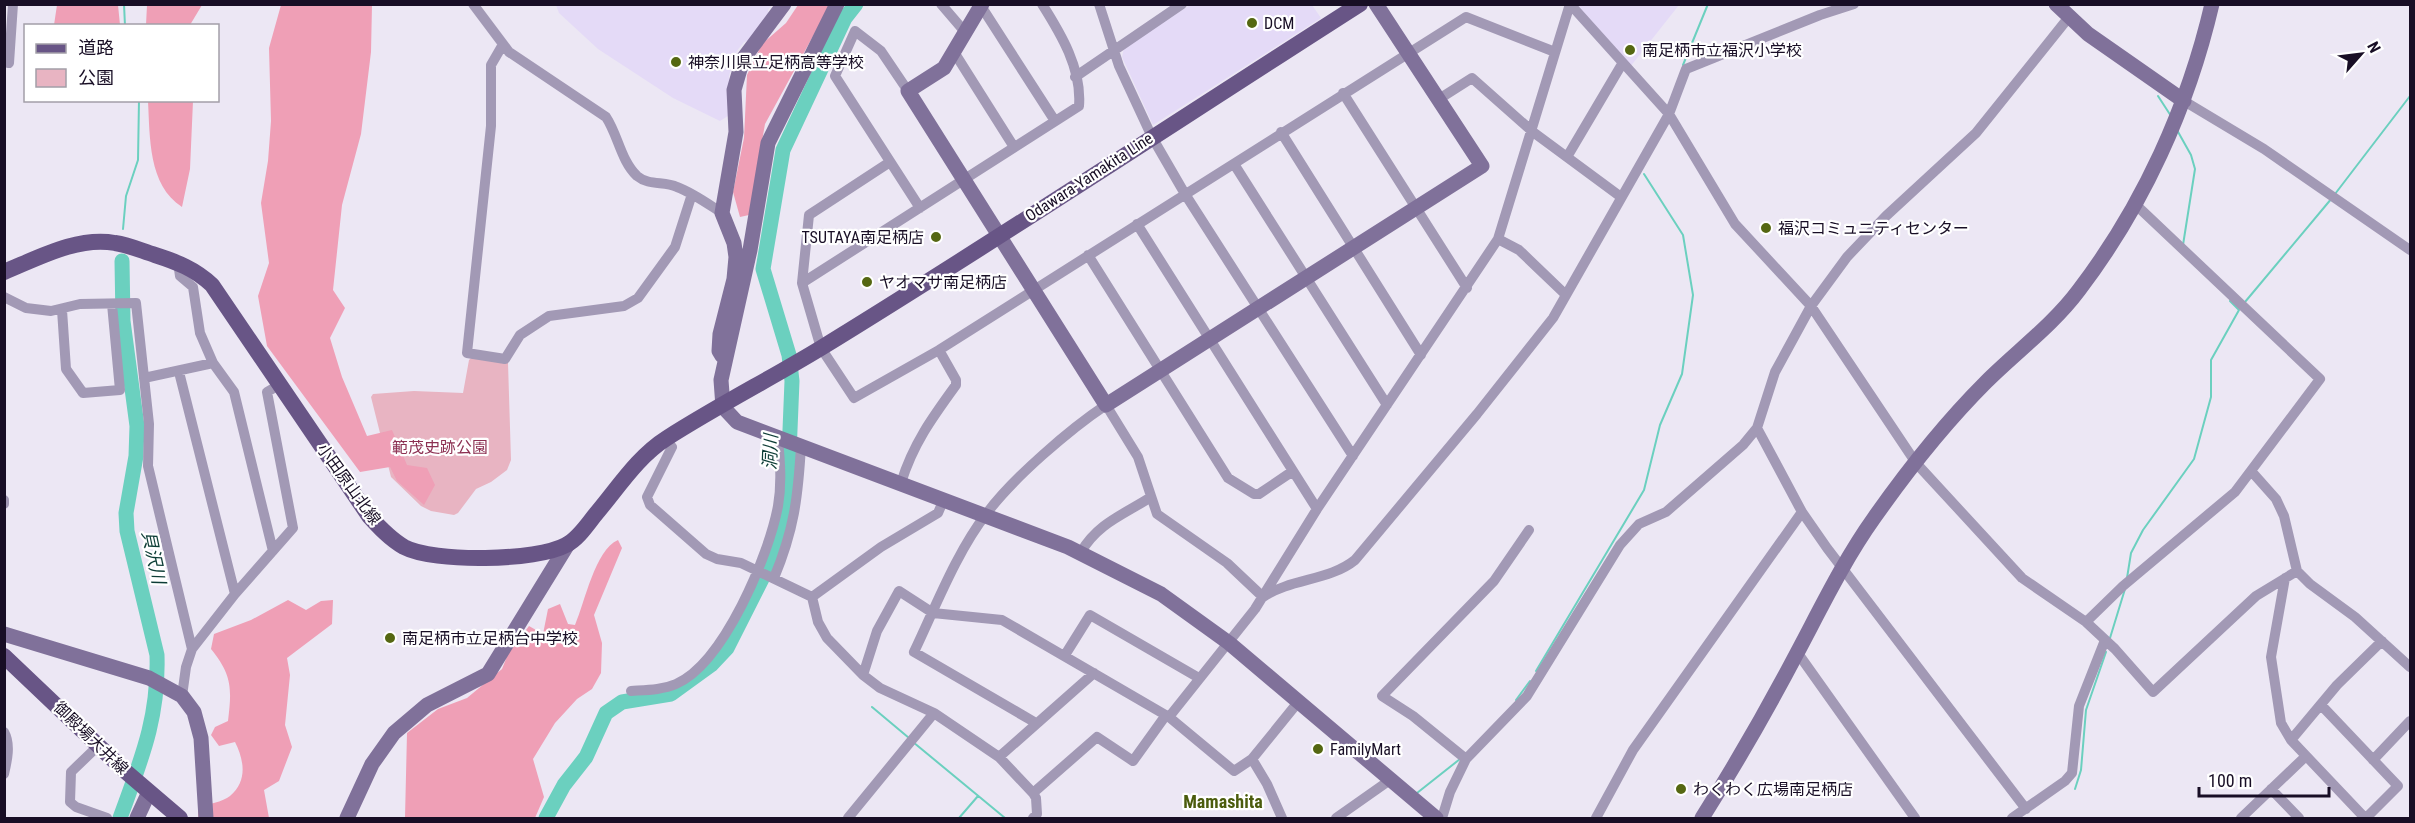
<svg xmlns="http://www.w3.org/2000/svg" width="2415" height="823" viewBox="0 0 2415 823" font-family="'Roboto Condensed','Noto Sans JP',sans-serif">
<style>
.built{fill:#e4daf7}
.green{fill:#e8b4c2}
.forest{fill:#ef9fb6}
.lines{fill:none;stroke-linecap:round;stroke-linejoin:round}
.stream{stroke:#6bd0bf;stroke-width:2}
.river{stroke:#6bd0bf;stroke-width:15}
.street{stroke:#a299b5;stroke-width:10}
.secondary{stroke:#80719a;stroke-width:15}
.primary{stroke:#685586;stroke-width:16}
.poi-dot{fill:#556712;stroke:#fff;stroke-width:2}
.labels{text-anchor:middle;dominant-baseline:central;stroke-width:4.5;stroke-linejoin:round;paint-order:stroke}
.poi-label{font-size:16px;fill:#180e25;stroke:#fff;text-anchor:start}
.street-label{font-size:16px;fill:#180e25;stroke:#fff}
.park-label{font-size:16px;fill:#8c3052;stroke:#fff}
.water-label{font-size:18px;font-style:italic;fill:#0d3d36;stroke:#fff}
.neighbourhood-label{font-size:18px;font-weight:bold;fill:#4b5c0d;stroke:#fff}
</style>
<rect width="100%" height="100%" fill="#ece7f4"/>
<path class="built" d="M 556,5 L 772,5 L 768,10 L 769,15 L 750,40 L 744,42 L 736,52 L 729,76 L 731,114 L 720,121 L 673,98 L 598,49 L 559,13 Z
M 1190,5 L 1312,5 L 1321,18 L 1153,125 L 1122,57 L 1124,48 Z
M 1575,5 L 1679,5 L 1630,67 Z"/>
<path class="green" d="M 472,357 L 508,363 L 511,460 L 507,470 L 491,482 L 476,489 L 458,513 L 454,515 L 431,511 L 421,506 L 391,477 L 371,397 L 373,394 L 414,391 L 463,393 L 469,360 Z"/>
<path class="forest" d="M 57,5 L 118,5 L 120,25 L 54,25 Z
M 147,5 L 147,4 L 202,5 L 190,25 L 146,25 Z
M 281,5 L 372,5 L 371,52 L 361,134 L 342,205 L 333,290 L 345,308 L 330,338 L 342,377 L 367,436 L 392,430 L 407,465 L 427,468 L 435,485 L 424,505 L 397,481 L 390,467 L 360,472 L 267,346 L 258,296 L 269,263 L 261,203 L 268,161 L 271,121 L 269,48 Z
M 798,5 L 830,5 L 765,124 L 749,215 L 740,217 L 733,192 L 744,138 L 747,75 L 762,44 L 786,23 Z
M 148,101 L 193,101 L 190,169 L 182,207 C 148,185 150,137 148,101 Z
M 618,540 L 622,548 L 594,615 L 602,643 L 601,673 L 592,689 L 577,699 L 555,723 L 533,759 L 544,797 L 535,818 L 405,818 L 407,733 L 438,709 L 467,698 L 502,669 L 508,654 L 529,626 L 543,634 L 548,609 L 560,604 L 568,624 L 575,625 C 585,602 595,550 618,540 Z
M 288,600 L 306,610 L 321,601 L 333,600 L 332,624 L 287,658 L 290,675 L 285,725 L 292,747 L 279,781 L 264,790 L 269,818 L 198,818 L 198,808 C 207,804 223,802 230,796 C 248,781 244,760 235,742 L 219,746 L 211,735 L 215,727 L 228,721 C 232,688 232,675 211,649 L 214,634 L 251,620 Z"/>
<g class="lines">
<path class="stream" d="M 124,4 L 125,26
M 1683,65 L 1708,4
M 2158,96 L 2171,116
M 2177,130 L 2191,155 L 2195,169 L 2183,245
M 2335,194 L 2410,96
M 123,229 L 126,196 L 138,160 L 139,100
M 2245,302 L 2332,198
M 2127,578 L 2131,553 L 2143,530 L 2194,459 L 2211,397 L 2211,360 L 2239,310 L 2230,301
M 2110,638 L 2125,589
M 1536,671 L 1644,490 L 1660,425 L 1682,374 L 1693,295 L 1683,235 L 1644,174
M 1516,700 L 1530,681
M 872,707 L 909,738
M 913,742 L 1005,818
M 2075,789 L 2081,770 L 2086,710 L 2106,652
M 1417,793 L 1460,759
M 959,818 L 978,796"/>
<path class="river" d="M 120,818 C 141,760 159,718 157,655 L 127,531 L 126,513 L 136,456 L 137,426 L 123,321 L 122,261
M 546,818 L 564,785 L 586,757 L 606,713 L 622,702 L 671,694 L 711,665 L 727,648 L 771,561 L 787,503 L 792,381 L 789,355 L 763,269 L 783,150 L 845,18 L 856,4"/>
<path class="street" d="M 473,4 L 509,52 L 606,117 C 618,135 621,161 637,176 C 649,186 664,181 677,187 C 693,193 708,204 722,213
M 941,4 L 965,32
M 1099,4 L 1119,66 L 1152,137 L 1185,194 L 1353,456
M 1570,4 L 1669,114 L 1735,224 L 1811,306 L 1916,463 L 2022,578 L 2086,622 L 2115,649 L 2153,692 L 2256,596 L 2297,571
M 981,6 L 1055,121
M 502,46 L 491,65 L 491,126 L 467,353 L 505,359 L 520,335 L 549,316 L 624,306 L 638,298 L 675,247 L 692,194
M 954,52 L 1014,147
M 4,62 L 9,63 L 13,4
M 1075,77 L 1182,4
M 908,91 L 881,51 L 855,31 L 835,76 L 920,208
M 1343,93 L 1467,288
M 1439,99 L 1472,78 L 1533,132 L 1621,197
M 2184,101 L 2264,149 L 2410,250
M 1281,132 L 1421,355
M 1567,157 L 1622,64
M 890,162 L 809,215 L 802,283 L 821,348 L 854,398 L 939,350 L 1466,17 L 1555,52
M 1234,164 L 1387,405
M 1137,224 L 1317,509
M 1498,239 L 1519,250 L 1566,295
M 1088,255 L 1228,478 L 1254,494 L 1259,494 L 1293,471
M 178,262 L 180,276 L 193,287 L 200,333 L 213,363 L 234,392 L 273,551
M 802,283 L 1079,106 C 1082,69 1061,34 1042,4
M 4,297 L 26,308 L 51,311 L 80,304 L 136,303 L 149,424 L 148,466 L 192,649
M 62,310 L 66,369 L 83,393 L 120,390 L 112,304
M 179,372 L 235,594
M 144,378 L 213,363
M 1757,428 L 1802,512 L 1827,548 L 2026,809
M 665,439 L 672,447 L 647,497 L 650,505 L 706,554 L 717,559 L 741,563 L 812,597
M 2252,472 L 2276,499 L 2284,516 L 2297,571 L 2310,584 L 2355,617 L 2410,667
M 901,483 C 913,444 932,418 956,385 L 956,380 L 939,350
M 4,500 L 4,504
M 1081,552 C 1098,523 1123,515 1151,497
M 774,578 C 794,530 798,498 801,446
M 2285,578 L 2271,657 L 2281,723 L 2291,740
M 812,597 L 818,622 L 827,638 L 863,675 L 880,688 L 934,713 L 999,757 L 1033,793 L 1097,737 L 1133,761 L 1166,715
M 812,597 L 881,547 L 938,513 L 944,499
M 2086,622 L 2123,586 L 2235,492 L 2320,379 L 2135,204
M 1797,652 L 1915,818
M 1065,655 L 1090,615 L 1199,678
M 863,675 L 877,631 L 899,591 L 933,613 L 1002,620 L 1169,717 L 1234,771 L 1252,759 L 1299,701
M 631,691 C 646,690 662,690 676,684 C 724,663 769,555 778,506 C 782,483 780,461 778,438
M 182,696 L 186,667 L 192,649 L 235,594 L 293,528 L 267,392 L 279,385
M 2322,706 L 2398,786 L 2366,818
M 1169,717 L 1255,609 L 1317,509 L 1498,239 L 1570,4
M 1036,723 L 914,652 C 935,608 957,551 987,513 C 1013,478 1070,429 1106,405 L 1138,457 L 1157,514 L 1227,563 L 1263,597 C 1292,578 1329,581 1355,560 L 1477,414 L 1553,318 L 1669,114 L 1686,69 L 1820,15 L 1854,4
M 4,732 C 11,744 7,761 4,774
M 99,745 L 71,772 L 70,802 L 76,807 L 107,818
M 999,757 L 1094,673
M 1252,759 L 1267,784 L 1282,818
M 1466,759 L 1413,716 L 1382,696 L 1494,581 L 1529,530
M 2373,760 L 2410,721
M 2271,789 L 2299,818
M 1033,793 L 1036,798 L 1037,814 L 1033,818
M 848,818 L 934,713
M 1336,818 L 1390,780
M 1442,818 L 1450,792 L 1466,759 L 1527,696 L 1620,545 L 1639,524 L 1666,512 L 1743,445 L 1757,428 L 1775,372 L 1811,306 L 1847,257 L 1886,216 L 1976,133 L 2069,17
M 1596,818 L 1633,750 L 1802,512
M 2012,818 L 2065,781 L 2072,773 L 2079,706 L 2105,640
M 2241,818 L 2306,756
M 2365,818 L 2291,740 L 2337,685 L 2382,641"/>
<path class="secondary" d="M 837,4 L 768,143 L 750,250 L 721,380 L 723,407 L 737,422 L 1068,547 L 1161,594 L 1229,643 L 1436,818
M 982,4 L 944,68 L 908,91 L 1106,405 L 1482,166 L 1376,4
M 2056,4 L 2088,34 L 2184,101
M 722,356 L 719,351 L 720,334 L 734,279 L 736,257 L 734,243 L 722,213 L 736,132 L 734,90 L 743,59 L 784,4
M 4,634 L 149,678 L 182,696 L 194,712 L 201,738 L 206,818
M 137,818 L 149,792
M 347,818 L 372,764 L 394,733 L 427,705 L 488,674 L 568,544
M 1702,818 C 1736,764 1767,710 1797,653 C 1821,608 1844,560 1874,518 C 1907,471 1945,423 1986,382 C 2016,352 2053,325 2079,290 C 2143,206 2188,107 2212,4"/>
<path class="primary" d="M 4,272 C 38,258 78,236 115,243 C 129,245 142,251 155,255 C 177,262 195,269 212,285 L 369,516 C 379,527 390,539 404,547 C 434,563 537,561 566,545 C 578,539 587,525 595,515 C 618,488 637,457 667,438 C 717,406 770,379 821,348 C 1002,237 1180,119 1360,4
M 4,656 L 125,771 L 180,818"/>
</g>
<g class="poi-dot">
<circle cx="1252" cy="23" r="6"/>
<circle cx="1630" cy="50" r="6"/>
<circle cx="676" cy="62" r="6"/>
<circle cx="1766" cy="228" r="6"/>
<circle cx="936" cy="237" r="6"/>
<circle cx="867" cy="282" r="6"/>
<circle cx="390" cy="638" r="6"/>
<circle cx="1318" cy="749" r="6"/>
<circle cx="1681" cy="789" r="6"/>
</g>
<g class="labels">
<g class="poi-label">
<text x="1264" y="23">DCM</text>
<text x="1642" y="50">南足柄市立福沢小学校</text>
<text x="688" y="62">神奈川県立足柄高等学校</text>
<text x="1778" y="228">福沢コミュニティセンター</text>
<text x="924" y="237" text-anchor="end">TSUTAYA南足柄店</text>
<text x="879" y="282">ヤオマサ南足柄店</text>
<text x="402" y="638">南足柄市立足柄台中学校</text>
<text x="1330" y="749">FamilyMart</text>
<text x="1693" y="789">わくわく広場南足柄店</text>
</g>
<g class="street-label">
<text transform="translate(1089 177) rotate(-33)">Odawara-Yamakita Line</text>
<text transform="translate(349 484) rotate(54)">小田原山北線</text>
<text transform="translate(91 738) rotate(44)">御殿場大井線</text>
</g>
<g class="park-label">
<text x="440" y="447">範茂史跡公園</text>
</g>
<g class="water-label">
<text transform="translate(770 452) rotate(-88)">洞川</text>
<text transform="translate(154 557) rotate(78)">貝沢川</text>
</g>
<g class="neighbourhood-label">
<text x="1223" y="801">Mamashita</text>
</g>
</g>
<rect width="2415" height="823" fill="none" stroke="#180e25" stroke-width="12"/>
<rect x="24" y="24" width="195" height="78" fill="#ffffff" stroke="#a39fa8" stroke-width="1.5"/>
<rect x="36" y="44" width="30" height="9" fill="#685586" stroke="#a39fa8" stroke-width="1.5"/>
<text x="78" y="54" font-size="18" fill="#180e25">道路</text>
<rect x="36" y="69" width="30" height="18" fill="#e8b4c2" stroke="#a39fa8" stroke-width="1.5"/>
<text x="78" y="84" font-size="18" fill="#180e25">公園</text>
<g transform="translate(2361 54) rotate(62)" stroke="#ffffff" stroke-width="4.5" paint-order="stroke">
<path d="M0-4.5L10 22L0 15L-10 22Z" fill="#180e25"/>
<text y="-9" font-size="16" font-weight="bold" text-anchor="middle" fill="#180e25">N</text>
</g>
<path d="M2199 787v9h130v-9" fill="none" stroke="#180e25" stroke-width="3"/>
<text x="2208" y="787" font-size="18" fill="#180e25" stroke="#ffffff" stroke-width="4.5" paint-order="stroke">100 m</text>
</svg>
